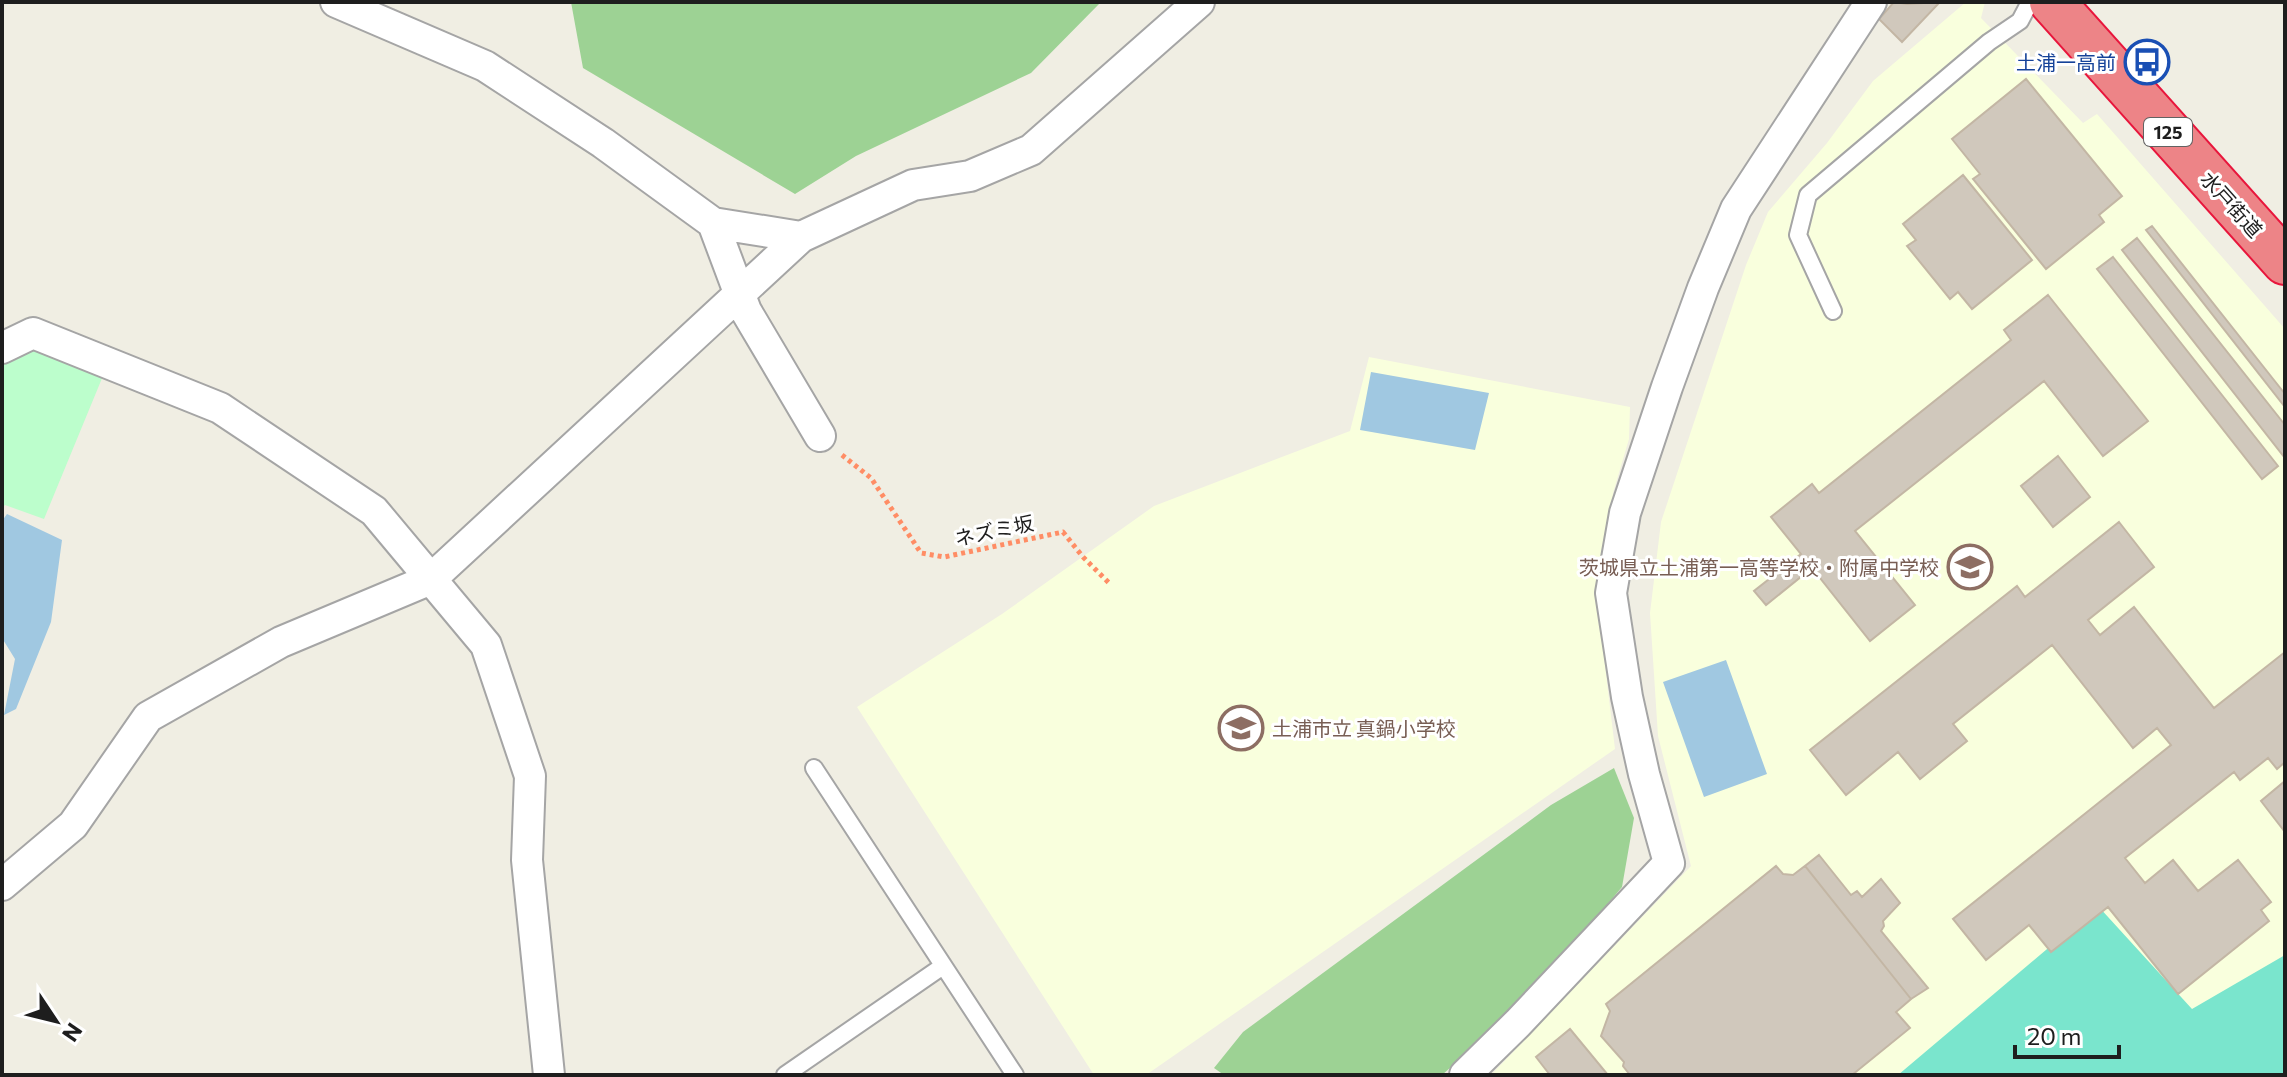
<svg xmlns="http://www.w3.org/2000/svg" width="2287" height="1077" viewBox="0 0 2287 1077" font-family="Commissioner,'Noto Sans JP',sans-serif">
<style>
.education{fill:#f9ffdd}
.forest{fill:#9dd294}
.park{fill:#bcfecc}
.pitch{fill:#7ae5cd}
.water{fill:#a0c8e1}
.building{fill:#d0c8bc;stroke:#c3b6a4;stroke-width:2}
.lines{fill:none;stroke-linecap:round;stroke-linejoin:round}
.lane-casing{stroke:#a5a5a5;stroke-width:20}
.street-casing{stroke:#a5a5a5;stroke-width:34}
.highway-casing{stroke:#e8163c;stroke-width:48}
.path{stroke:#ff8d65;stroke-width:5;stroke-dasharray:4 4;stroke-linecap:butt}
.lane{stroke:#fff;stroke-width:16}
.street{stroke:#fff;stroke-width:30}
.highway{stroke:#ed8487;stroke-width:44}
.labels{text-anchor:middle;dominant-baseline:central;stroke-width:6;stroke-linejoin:round;paint-order:stroke}
.shield{fill:#fff;stroke:#626262;stroke-width:2}
.shield-label{font-size:18px;font-weight:bold;fill:#1e1e1e}
.transit-label{font-size:20px;fill:#164399;stroke:#fff;text-anchor:end}
.street-label{font-size:20px;fill:#1e1e1e;stroke:#fff}
.education-label{font-size:20px;fill:#785e54;stroke:#fff;text-anchor:end}
</style>
<rect width="100%" height="100%" fill="#f0eee3"/>
<path class="education" d="M 1966,2 L 1985,2 L 1981,18 L 2083,123 L 2097,114 L 2285,329 L 2285,1075 L 1491,1075 L 1691,866 L 1658,736 L 1650,613 L 1661,522 L 1746,265 L 1768,212 L 1827,143 L 1873,81 Z
M 1369,357 L 1630,407 L 1629,439 L 1613,493 L 1611,517 L 1596,590 L 1615,749 L 1146,1075 L 1094,1075 L 857,707 L 1002,614 L 1154,506 L 1350,431 Z"/>
<path class="forest" d="M 571,2 L 1101,2 L 1031,73 L 856,156 L 795,194 L 583,68 Z
M 1614,768 L 1634,818 L 1622,887 L 1529,998 L 1442,1075 L 1224,1075 L 1214,1068 L 1243,1032 L 1551,805 Z"/>
<path class="park" d="M 28,348 L 105,371 L 44,519 L 5,505 L 2,508 L 2,361 Z"/>
<path class="pitch" d="M 2098,906 L 2192,1009 L 2285,955 L 2285,1075 L 1898,1075 Z"/>
<path class="water" d="M 1371,372 L 1489,393 L 1475,450 L 1360,430 Z
M 7,514 L 62,540 L 51,622 L 16,709 L 4,715 L 15,659 L 2,638 L 2,521 Z
M 1726,660 L 1767,774 L 1704,797 L 1663,682 Z"/>
<path class="building" d="M 1894,2 L 1907,4 L 1940,2 L 1902,42 L 1879,19 Z
M 2026,79 L 2122,196 L 2099,215 L 2104,222 L 2046,269 L 1973,179 L 1980,174 L 1952,139 Z
M 1963,175 L 2032,260 L 1972,309 L 1958,292 L 1950,299 L 1907,246 L 1916,240 L 1903,224 Z
M 2152,226 L 2285,394 L 2285,407 L 2146,230 Z
M 2137,238 L 2285,425 L 2285,458 L 2122,250 Z
M 2113,257 L 2278,466 L 2262,479 L 2097,269 Z
M 2048,295 L 2148,421 L 2103,456 L 2044,381 L 1855,531 L 1915,605 L 1870,641 L 1812,568 L 1766,605 L 1754,591 L 1801,554 L 1771,517 L 1812,484 L 1819,493 L 2011,340 L 2004,330 Z
M 2058,456 L 2090,497 L 2053,527 L 2021,486 Z
M 2119,522 L 2154,567 L 2088,620 L 2100,635 L 2134,607 L 2214,708 L 2285,652 L 2285,762 L 2277,769 L 2268,758 L 2240,780 L 2234,772 L 2125,858 L 2145,883 L 2173,860 L 2198,891 L 2238,860 L 2271,902 L 2261,910 L 2269,921 L 2178,994 L 2108,907 L 2051,952 L 2029,925 L 1986,960 L 1953,919 L 2171,745 L 2157,728 L 2133,748 L 2052,645 L 1953,724 L 1967,741 L 1920,779 L 1898,752 L 1846,795 L 1810,750 L 2017,586 L 2025,597 Z
M 2285,781 L 2285,832 L 2261,801 Z
M 1819,855 L 1851,895 L 1857,891 L 1862,897 L 1881,879 L 1900,903 L 1883,921 L 1884,926 L 1881,931 L 1928,988 L 1911,999 L 1805,866 Z
M 1776,866 L 1783,874 L 1793,875 L 1805,866 L 1911,999 L 1896,1012 L 1910,1028 L 1852,1075 L 1630,1075 L 1623,1066 L 1624,1062 L 1601,1036 L 1610,1011 L 1606,1004 Z
M 1570,1029 L 1608,1075 L 1550,1075 L 1536,1057 Z"/>
<g class="lines">
<g class="lane-casing">
<path id="lane" d="M 1833,311 L 1798,235 L 1808,195 L 1989,42 L 2020,21 L 2030,2
M 814,768 L 1015,1075
M 785,1075 L 943,966"/>
</g>
<g class="street-casing">
<path id="street" d="M 336,2 L 485,66 L 603,143 L 713,223 L 746,311 L 820,436
M 713,223 L 801,237
M 2,348 L 33,333 L 220,408 L 374,511 L 486,645 L 530,776 L 527,860 L 549,1075
M 2,885 L 73,825 L 148,717 L 281,642 L 431,579 L 801,237 L 913,185 L 970,176 L 1031,150 L 1199,2
M 1465,1075 L 1518,1023 L 1669,863 L 1644,774 L 1627,697 L 1611,593 L 1625,513 L 1667,387 L 1703,288 L 1736,209 L 1871,2"/>
</g>
<g class="highway-casing">
<path id="highway" d="M 2052,2 L 2285,262"/>
</g>
<path class="path" d="M 842,455 L 871,478 L 921,553 L 944,557 L 1063,532 L 1083,557 L 1111,585"/>
<use href="#lane" class="lane"/>
<use href="#street" class="street"/>
<use href="#highway" class="highway"/>
</g>
<defs>
<g id="bus-ring" transform="scale(2.3)"><circle r="9.5" fill="#fff" stroke="#1a4fb4" stroke-width="1.5"/><path d="M-5-6H5V4H4V6H2V4H-2V6H-4V4H-5ZM-3.5-4V0h7V-4ZM-3.5 1.2v1.5H-2V1.2ZM2 1.2v1.5H3.5V1.2Z" fill="#1a4fb4"/></g>
<g id="school-ring" transform="scale(2.3)"><circle r="9.5" fill="#fff" stroke="#8d6e63" stroke-width="1.5"/><path d="M0-5L7-2L0 1L-7-2ZM-4 1L0 2.5L4 1V4Q0 6-4 4Z" fill="#8d6e63"/></g>
</defs>
<g fill-rule="evenodd">
<use href="#bus-ring" x="2147" y="62"/>
<use href="#school-ring" x="1970" y="567"/>
<use href="#school-ring" x="1241" y="728"/>
</g>
<g class="labels">
<rect class="shield" x="2144" y="118" width="48" height="28" rx="6"/>
<g class="shield-label">
<text x="2168" y="132">125</text>
</g>
<g class="transit-label">
<text x="2116" y="62">土浦一高前</text>
</g>
<g class="street-label">
<text transform="translate(2232 204) rotate(48)">水戸街道</text>
<text transform="translate(994 530) rotate(-12)">ネズミ坂</text>
</g>
<g class="education-label">
<text x="1939" y="567">茨城県立土浦第一高等学校・附属中学校</text>
<text x="1272" y="728" text-anchor="start">土浦市立 真鍋小学校</text>
</g>
</g>
<rect width="2287" height="1077" fill="none" stroke="#1e1e1e" stroke-width="8"/>
<g transform="translate(56 1021) rotate(125)" stroke="#ffffff" stroke-width="6" paint-order="stroke">
<path d="M0-6L14 30L0 20L-14 30Z" fill="#1e1e1e"/>
<text y="-12" font-size="22" font-weight="bold" text-anchor="middle" fill="#1e1e1e">N</text>
</g>
<path d="M2015 1045v12h104v-12" fill="none" stroke="#1e1e1e" stroke-width="4"/>
<text x="2027" y="1045" font-size="24" fill="#1e1e1e" stroke="#ffffff" stroke-width="6" paint-order="stroke">20 m</text>
</svg>
